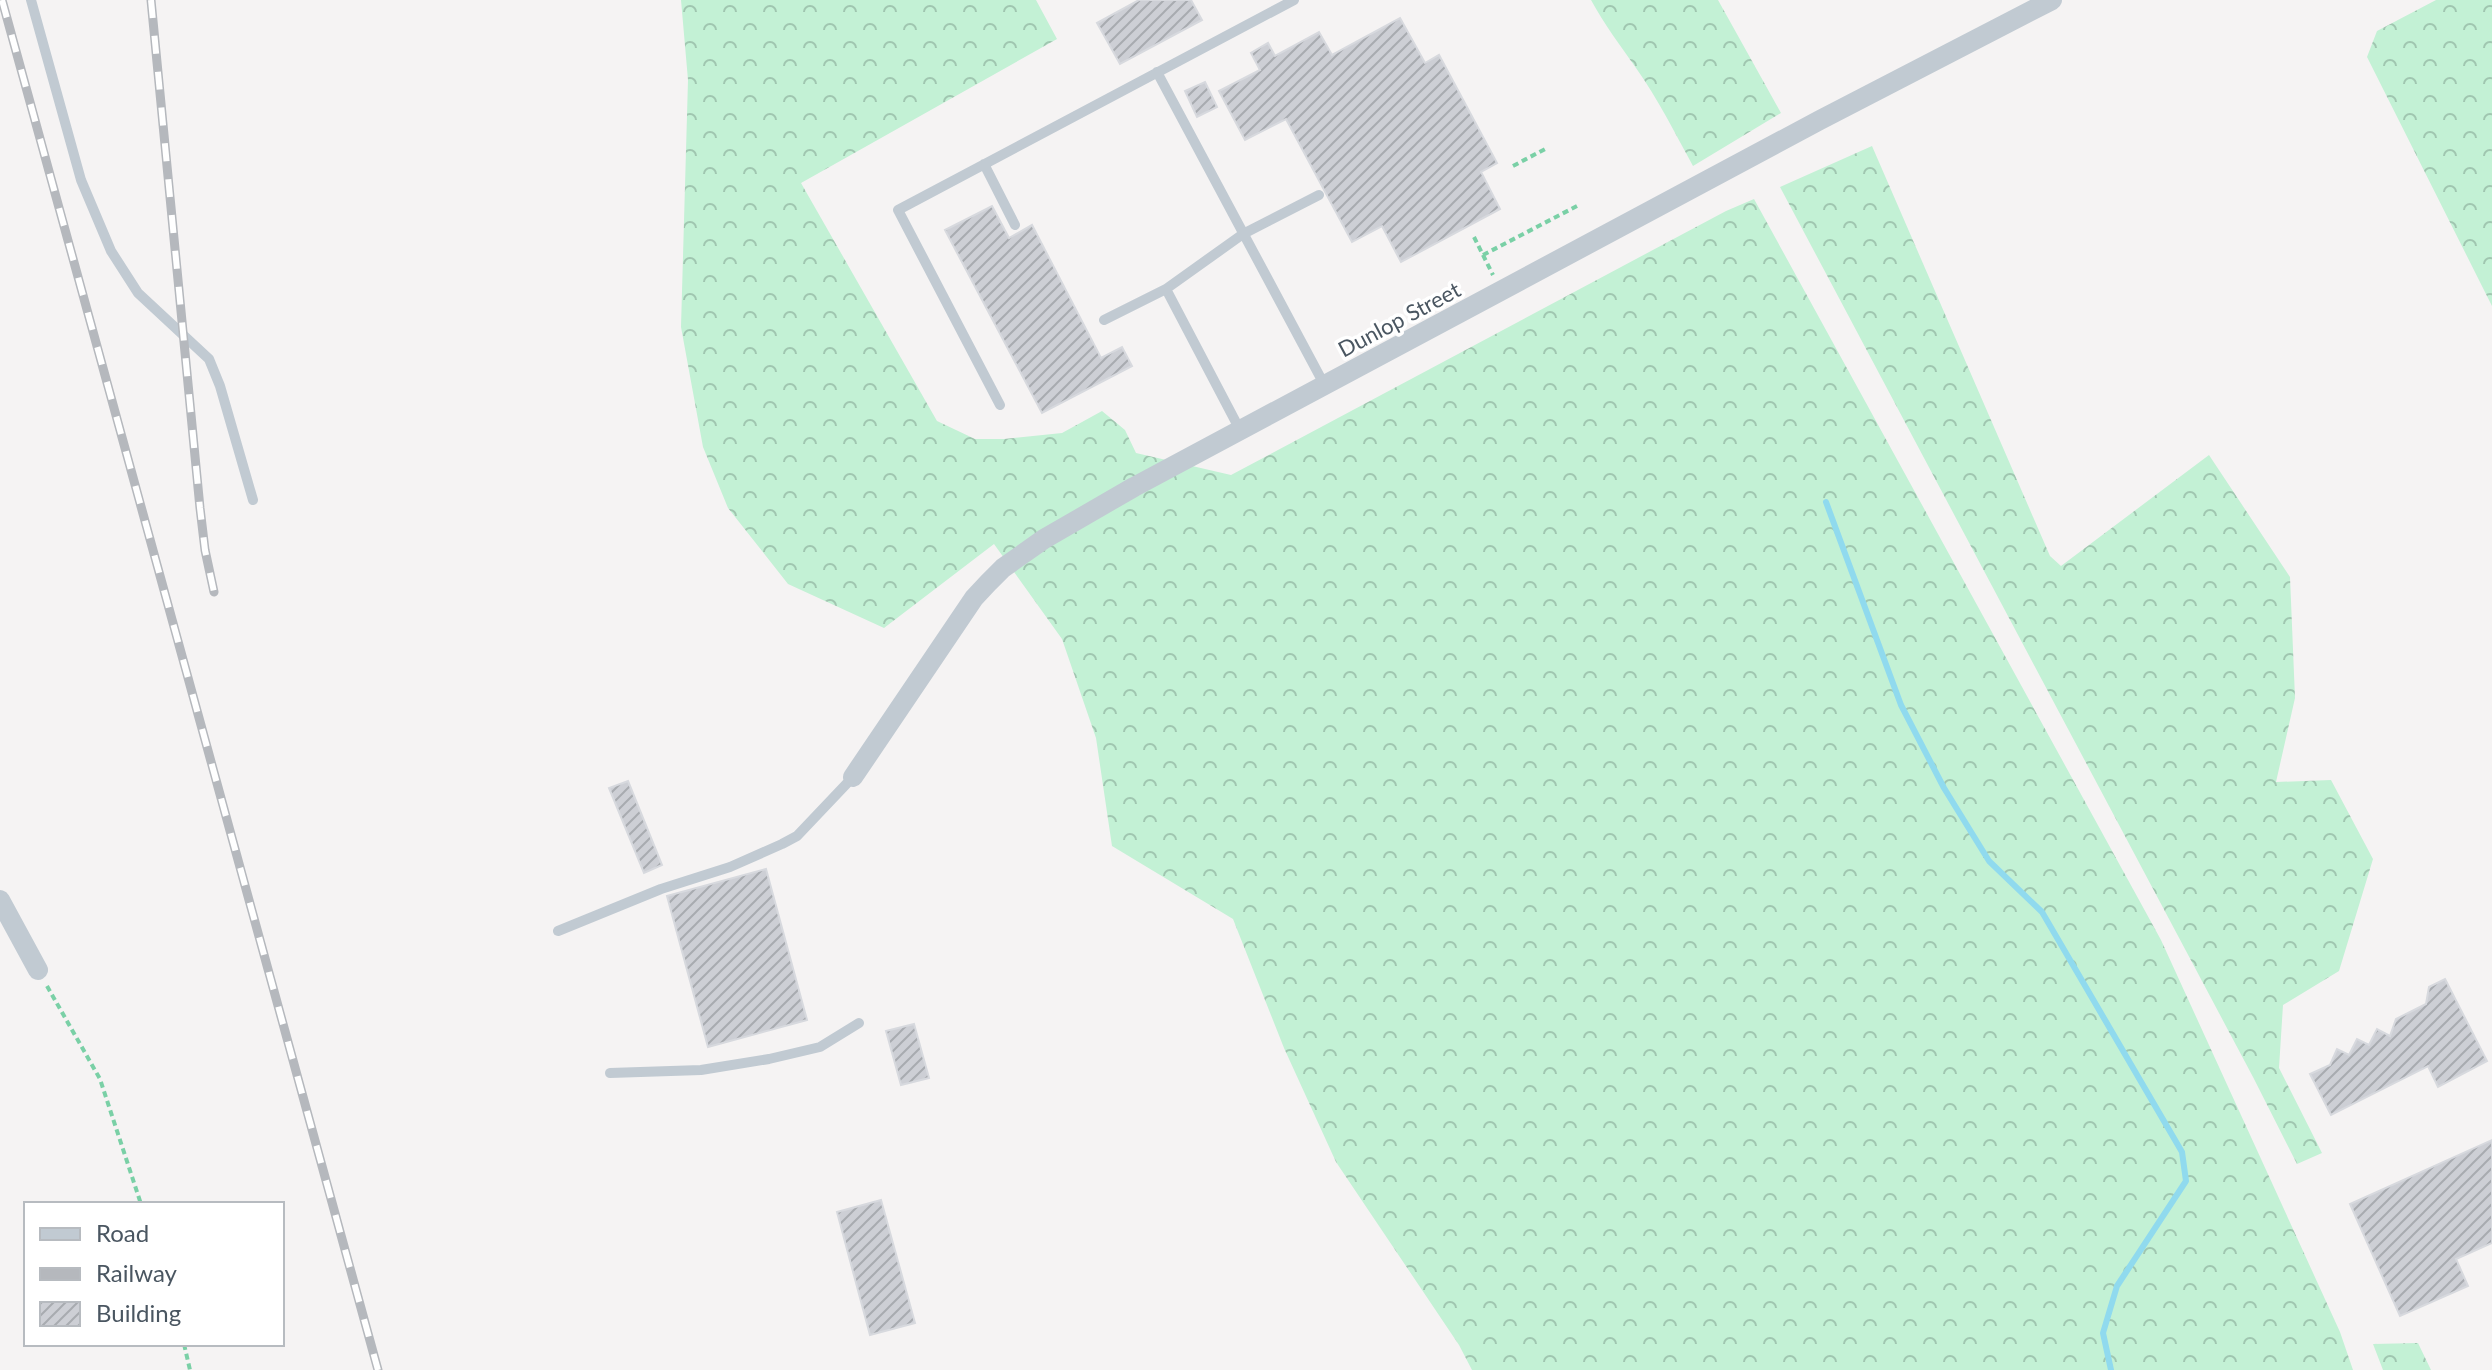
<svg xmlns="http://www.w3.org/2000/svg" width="2492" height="1370" viewBox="0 0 2492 1370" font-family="Lato,sans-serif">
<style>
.forest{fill:url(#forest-crowns)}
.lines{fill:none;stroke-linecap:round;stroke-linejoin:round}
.stream{stroke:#90daee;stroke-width:6}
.building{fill:url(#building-hatch);stroke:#d7d9de;stroke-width:2}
.path{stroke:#7ad0a6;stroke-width:4;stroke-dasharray:6 4;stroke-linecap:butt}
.lane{stroke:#c1cad2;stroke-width:10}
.street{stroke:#c1cad2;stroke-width:20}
.rail-casing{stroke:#b5b8bd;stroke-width:9}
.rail{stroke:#fff;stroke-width:6;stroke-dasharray:18;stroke-linecap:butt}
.labels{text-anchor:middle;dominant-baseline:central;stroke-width:7;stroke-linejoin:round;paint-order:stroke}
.street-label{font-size:22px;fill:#4a5661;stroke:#fff}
</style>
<defs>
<pattern id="forest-crowns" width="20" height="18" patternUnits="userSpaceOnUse" patternTransform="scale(2)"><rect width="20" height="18" fill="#c3f1d5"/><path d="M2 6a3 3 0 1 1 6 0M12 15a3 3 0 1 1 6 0" fill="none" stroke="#a0c6b0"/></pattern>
<pattern id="building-hatch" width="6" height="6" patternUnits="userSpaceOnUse" patternTransform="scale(2)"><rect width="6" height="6" fill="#cdcfd5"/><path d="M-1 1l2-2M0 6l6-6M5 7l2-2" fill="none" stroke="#a8abb0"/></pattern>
</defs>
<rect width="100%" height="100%" fill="#f5f3f3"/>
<path class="forest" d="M 681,0 L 1036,0 L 1057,39 L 801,183 L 937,421 L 975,439 L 1004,439 L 1062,433 L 1102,411 L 1125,430 L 1136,453 L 1231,475 L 1726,211 L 1754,199 L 2161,940 L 2340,1332 L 2353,1370 L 1472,1370 L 1459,1345 L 1336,1162 L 1284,1048 L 1233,919 L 1112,846 L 1096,738 L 1062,639 L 994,544 L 884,628 L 788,584 L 728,508 L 703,447 L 681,327 L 688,80 Z
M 1591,0 L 1718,0 L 1781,113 L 1693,166 C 1675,133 1658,99 1636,68 C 1620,45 1604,24 1591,0 Z
M 2436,0 L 2492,0 L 2492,306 L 2367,57 L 2377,31 Z
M 1872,146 L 2050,556 L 2061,566 L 2209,455 L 2290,577 L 2295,698 L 2276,782 L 2331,780 L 2373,859 L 2339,971 L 2283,1005 L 2279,1068 L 2322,1153 L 2297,1164 L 2253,1077 L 1780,187 Z
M 2418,1343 L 2431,1370 L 2383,1370 L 2373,1344 Z"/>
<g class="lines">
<path class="stream" d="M 1826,502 L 1901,705 L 1944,788 L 1989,861 L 2042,912 L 2182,1152 L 2186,1181 L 2117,1286 L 2103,1333 L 2111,1370"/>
</g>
<path class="building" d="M 1139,0 L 1191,0 L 1202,20 L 1120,64 L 1097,23 Z
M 1400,18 L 1425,63 L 1439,55 L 1497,163 L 1481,172 L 1500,209 L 1401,262 L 1382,226 L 1352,242 L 1286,119 L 1245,140 L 1219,91 L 1260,70 L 1251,53 L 1268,43 L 1275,56 L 1319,32 L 1332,55 Z
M 1205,82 L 1217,107 L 1197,117 L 1185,91 Z
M 992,206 L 1009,238 L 1032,225 L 1101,358 L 1122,347 L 1132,366 L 1042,413 L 945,230 Z
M 628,781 L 662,865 L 644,873 L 609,788 Z
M 766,869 L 807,1020 L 708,1047 L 667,896 Z
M 2445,979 L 2487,1061 L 2438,1087 L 2428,1066 L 2331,1115 L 2310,1074 L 2330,1065 L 2337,1049 L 2349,1055 L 2357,1039 L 2369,1045 L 2377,1029 L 2390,1036 L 2396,1019 L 2426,1004 L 2429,987 Z
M 914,1024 L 929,1078 L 901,1085 L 886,1031 Z
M 2492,1140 L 2492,1243 L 2456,1259 L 2468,1286 L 2400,1316 L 2350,1204 Z
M 881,1200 L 915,1323 L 870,1335 L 837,1212 Z"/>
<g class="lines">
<path class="path" d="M 1513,166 L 1547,148
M 1474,237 L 1493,275
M 1483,255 L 1577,206
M 47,986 L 100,1079 L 141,1204
M 184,1344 L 190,1370"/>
<path class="lane" d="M 31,0 L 81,180 L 111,251 L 138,293 L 209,359 L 220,386 L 253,500
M 1157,72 L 1325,386
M 984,164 L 1015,225
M 1166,289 L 1240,430
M 1104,320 L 1166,289 L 1243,234 L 1319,195
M 1000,405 L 898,210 L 1294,0
M 558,931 L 661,889 L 730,867 L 782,844 L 797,836 L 853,777
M 610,1073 L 701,1070 L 769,1059 L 820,1047 L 859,1023"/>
<path class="street" d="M 853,777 L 974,598 L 988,583 L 1003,568 L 1044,539 L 1134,487 L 1820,120 L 2052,0
M 0,900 L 38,970"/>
<g class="rail-casing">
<path id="rail" d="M 2,0 L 378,1370
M 151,0 L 200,508 L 205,550 L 214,592"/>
</g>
<use href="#rail" class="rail"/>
</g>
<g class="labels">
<g class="street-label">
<text transform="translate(1399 319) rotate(-28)">Dunlop Street</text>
</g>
</g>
<rect x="24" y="1202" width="260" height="144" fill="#ffffff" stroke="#b7bbc0" stroke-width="2"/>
<rect x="40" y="1228" width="40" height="12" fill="#c1cad2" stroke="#b7bbc0" stroke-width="2"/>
<text x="96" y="1242" font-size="24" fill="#4a5661">Road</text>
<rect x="40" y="1268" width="40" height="12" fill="#b5b8bd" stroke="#b7bbc0" stroke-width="2"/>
<text x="96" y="1282" font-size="24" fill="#4a5661">Railway</text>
<rect x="40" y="1302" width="40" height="24" fill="url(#building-hatch)" stroke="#b7bbc0" stroke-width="2"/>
<text x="96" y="1322" font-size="24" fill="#4a5661">Building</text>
</svg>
